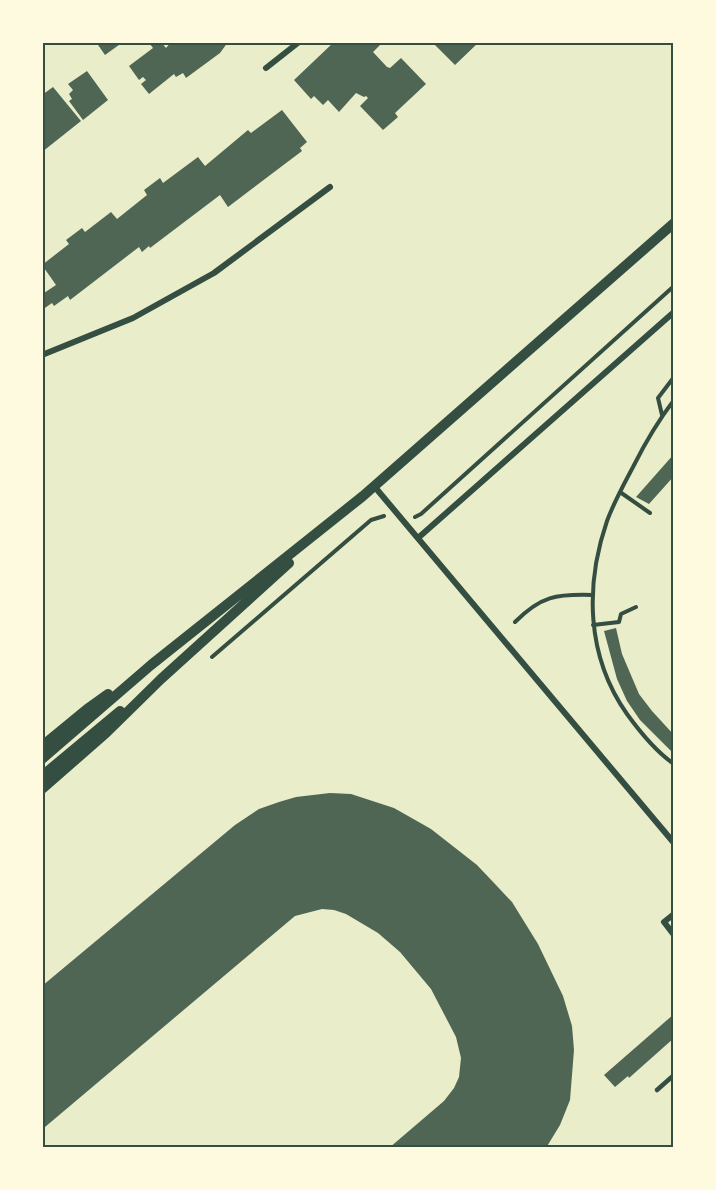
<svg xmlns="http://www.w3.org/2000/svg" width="716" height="1190" viewBox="0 0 716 1190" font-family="'Open Sans',sans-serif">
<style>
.building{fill:#4f6655}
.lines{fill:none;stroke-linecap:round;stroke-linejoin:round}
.path{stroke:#344e41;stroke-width:4}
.service{stroke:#344e41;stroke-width:4.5}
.minor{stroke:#344e41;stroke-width:6}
.tertiary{stroke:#344e41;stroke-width:10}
.neatline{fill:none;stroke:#344e41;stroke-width:2}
</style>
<rect width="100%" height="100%" fill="#e9edc9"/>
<path class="building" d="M 96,42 L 123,42 L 105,55 Z
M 154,42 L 161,42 L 166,48 L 171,42 L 228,42 L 220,53 L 186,78 L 183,73 L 176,77 L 174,74 L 149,94 L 141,84 L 146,80 L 143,77 L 139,80 L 129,66 L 153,48 L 150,44 Z
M 334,42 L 381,42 L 382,43 L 373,52 L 387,67 L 390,68 L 401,58 L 426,84 L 395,113 L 398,117 L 383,130 L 360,106 L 368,98 L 366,96 L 364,97 L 356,93 L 339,112 L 328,100 L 323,105 L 314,96 L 311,99 L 294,80 Z
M 432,42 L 479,42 L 455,65 Z
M 87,71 L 108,100 L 83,120 L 69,101 L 72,99 L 69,94 L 73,90 L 68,84 Z
M 53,87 L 81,121 L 42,152 L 42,95 Z
M 282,110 L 307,142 L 300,148 L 302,151 L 228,207 L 220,195 L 150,248 L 149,246 L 142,252 L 139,247 L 70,300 L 68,296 L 54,306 L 52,303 L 42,310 L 45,314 L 42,316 L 42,291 L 44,293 L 56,285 L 42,265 L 69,244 L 66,240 L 82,228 L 85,232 L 111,212 L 117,219 L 147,195 L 144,190 L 160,178 L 163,183 L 198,157 L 205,166 L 248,130 L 251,133 Z
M 674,454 L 674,476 L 649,504 L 636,497 Z
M 616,628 L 622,654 L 639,694 L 652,711 L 674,735 L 674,754 L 640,720 L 627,701 L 617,679 L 604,631 Z
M 330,793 L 351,794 L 394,808 L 431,829 L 477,865 L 495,884 L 512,902 L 538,944 L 563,996 L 572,1026 L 574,1050 L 570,1100 L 560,1125 L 546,1148 L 389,1148 L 444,1101 L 454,1088 L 459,1077 L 461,1058 L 456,1037 L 431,989 L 400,952 L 378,933 L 346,914 L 334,910 L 322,909 L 295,916 L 45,1127 L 42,1133 L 42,986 L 235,825 L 259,809 L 279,802 L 296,797 Z
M 674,1014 L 674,1038 L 629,1078 L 628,1076 L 615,1087 L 604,1075 Z"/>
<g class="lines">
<path class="path" d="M 674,400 C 658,421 645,443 633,467 C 624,484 614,502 607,521 C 585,585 586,656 627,714 C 640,732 655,751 674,764
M 662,415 L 658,398 L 674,377
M 620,492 L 650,513
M 415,517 L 421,514 L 674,286
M 515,622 C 541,596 556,594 592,595
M 593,625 L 619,622 L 621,614 L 636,607
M 212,657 L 371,520 L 384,516"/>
<path class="service" d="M 657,1090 L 674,1075"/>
<path class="minor" d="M 266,68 L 299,42
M 42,355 L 133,318 L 214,273 L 330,187
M 374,486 L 674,843
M 418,538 L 674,312
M 674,914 L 664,922 L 674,935"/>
<path class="tertiary" d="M 42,746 L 87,709 L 108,694
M 42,759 L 151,665 L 363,496 L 674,223
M 42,776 L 120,711
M 42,789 L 106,733 L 161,679 L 289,563"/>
</g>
<rect width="716" height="1190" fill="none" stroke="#fefae0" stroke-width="87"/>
<rect x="44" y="44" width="628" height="1102" class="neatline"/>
</svg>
